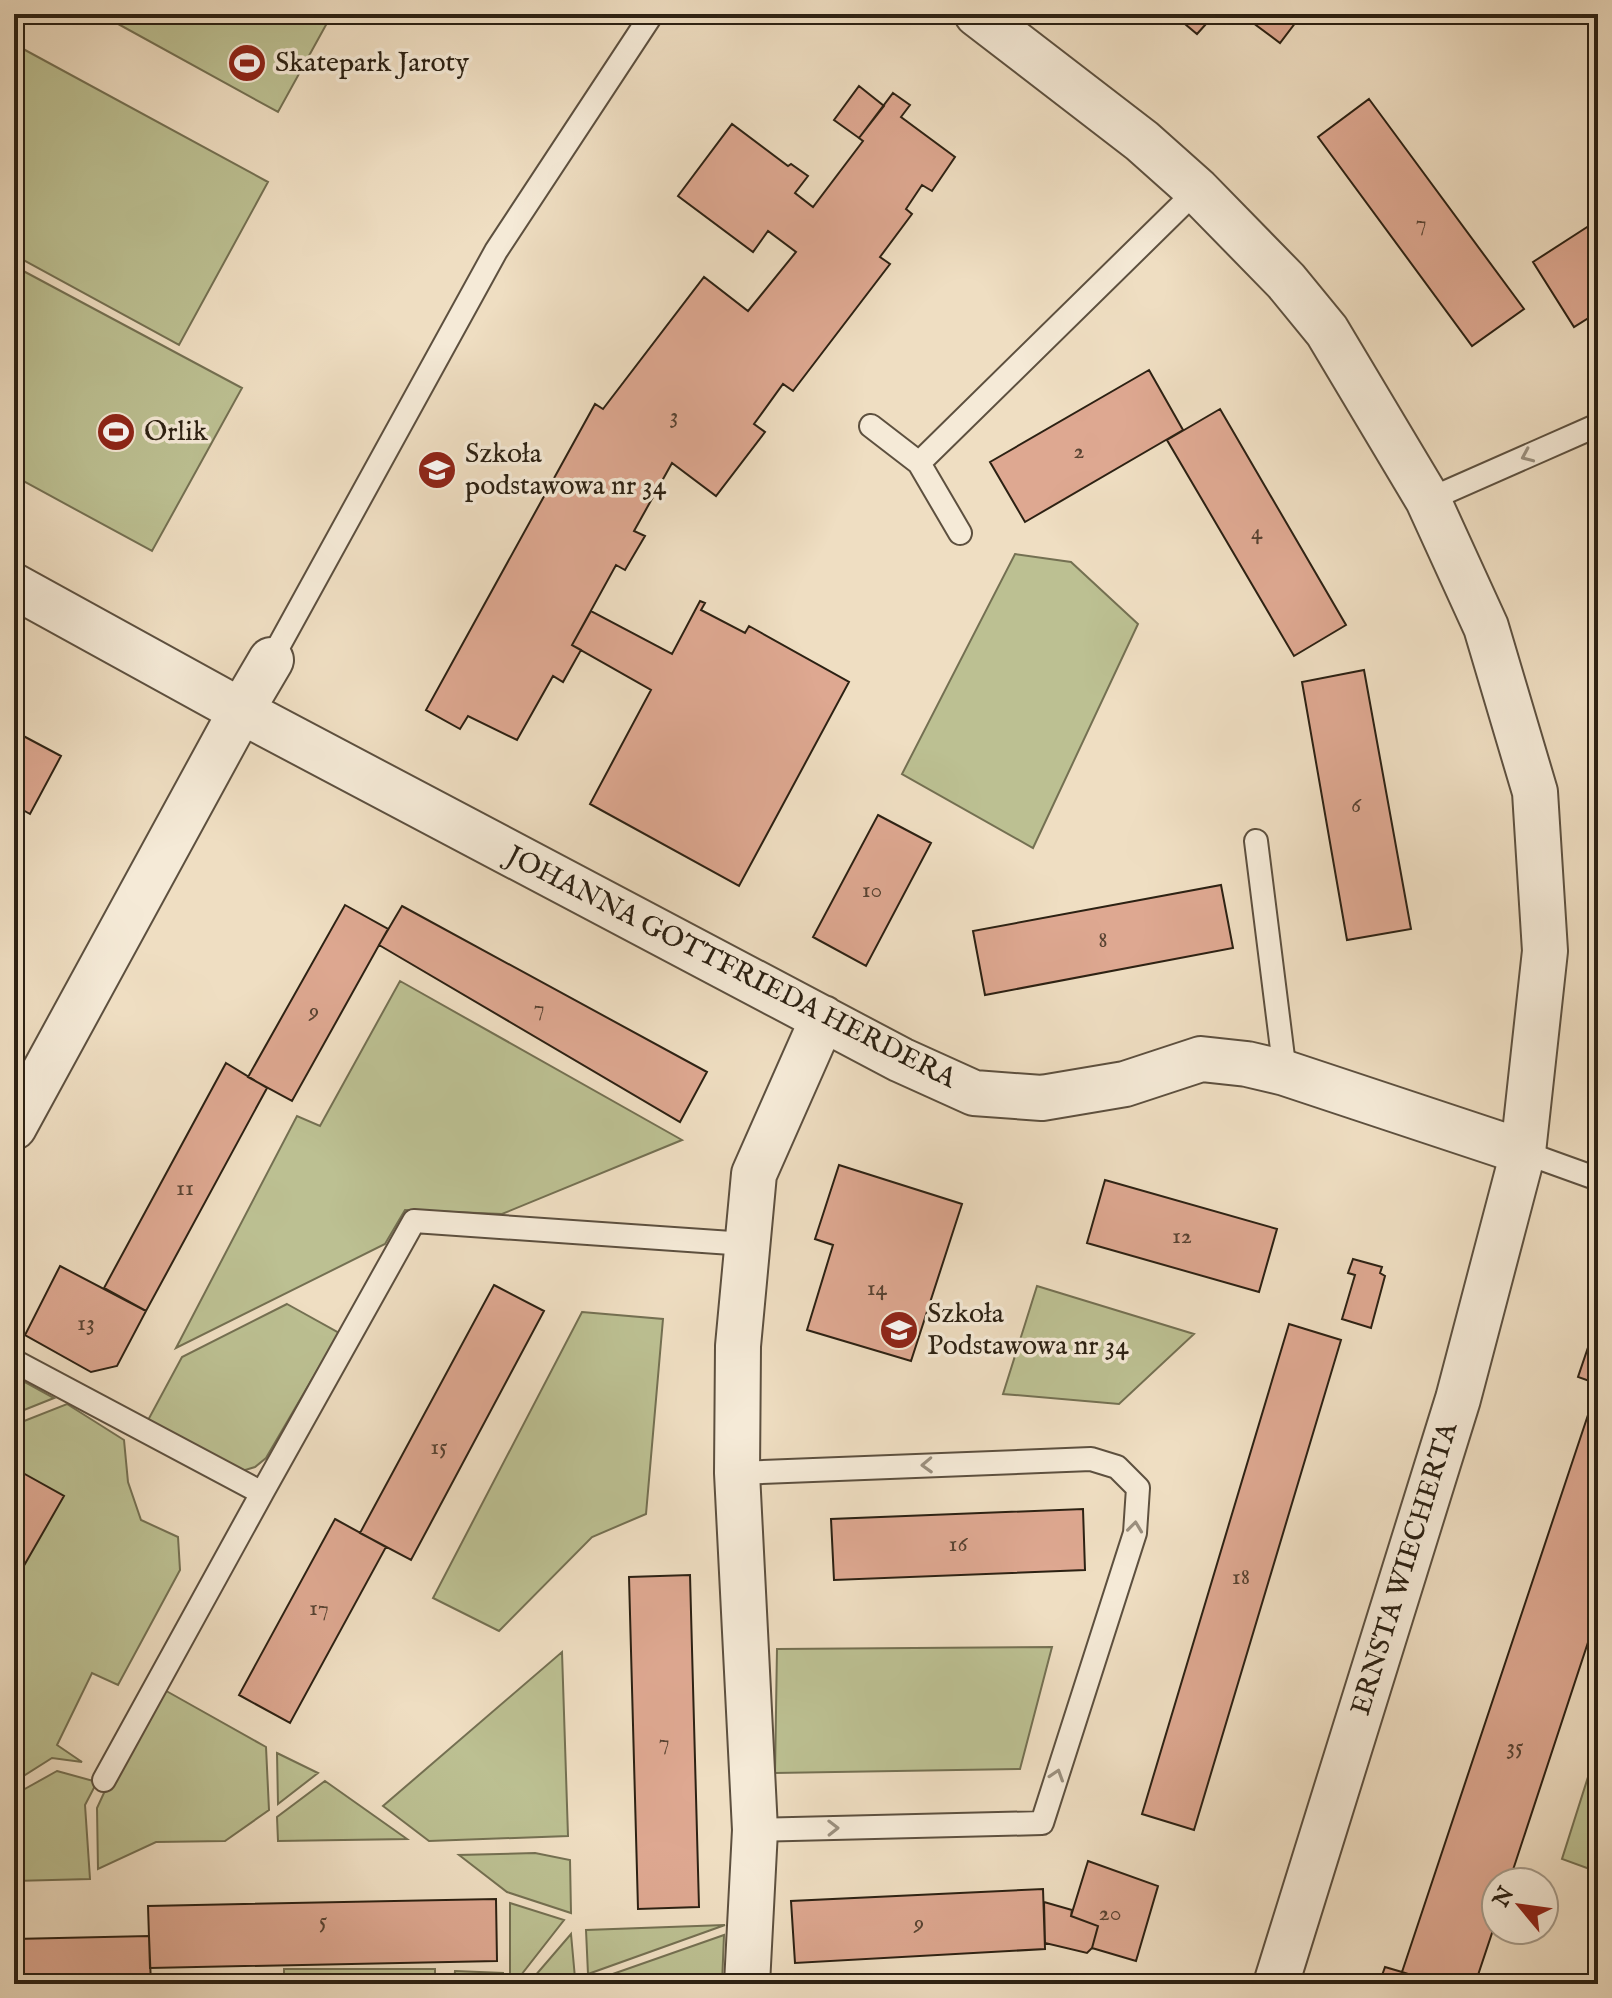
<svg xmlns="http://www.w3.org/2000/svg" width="1612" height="1998" viewBox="0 0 1612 1998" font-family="'IM FELL English',serif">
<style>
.green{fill:#bcc092;stroke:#747052;stroke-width:2}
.building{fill:#dea891;stroke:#2c2113;stroke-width:2}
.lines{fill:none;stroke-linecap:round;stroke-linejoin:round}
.lane-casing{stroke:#5d503f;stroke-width:26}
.street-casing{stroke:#5d503f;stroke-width:48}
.lane{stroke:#f5ead7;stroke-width:22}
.street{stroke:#f5ead7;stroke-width:44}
.oneway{stroke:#9b907f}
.labels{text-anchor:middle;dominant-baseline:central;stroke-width:7;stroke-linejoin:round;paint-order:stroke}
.number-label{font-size:24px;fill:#584332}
.poi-label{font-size:28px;fill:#2c2113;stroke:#f5ead7;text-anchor:start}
.street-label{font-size:28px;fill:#2c2113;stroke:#f5ead7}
</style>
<rect width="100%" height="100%" fill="#efdec2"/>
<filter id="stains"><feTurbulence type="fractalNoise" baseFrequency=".0025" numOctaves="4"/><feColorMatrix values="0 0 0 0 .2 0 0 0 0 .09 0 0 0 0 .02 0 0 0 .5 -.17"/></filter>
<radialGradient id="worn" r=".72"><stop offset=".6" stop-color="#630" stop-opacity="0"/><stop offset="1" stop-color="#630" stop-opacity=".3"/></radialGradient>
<path class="green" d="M 100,14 L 332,14 L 278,112 Z
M 14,44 L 268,182 L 179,345 L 14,255 Z
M 14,266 L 242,388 L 152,551 L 14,476 Z
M 1015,554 L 1071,562 L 1138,624 L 1033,848 L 902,774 Z
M 400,981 L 682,1140 L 502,1214 L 405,1210 L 385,1244 L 176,1348 L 297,1116 L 320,1126 Z
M 1037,1286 L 1194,1334 L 1119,1404 L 1003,1394 Z
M 287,1304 L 339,1333 L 266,1458 L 255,1467 L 242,1471 L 147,1422 L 182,1357 Z
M 582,1312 L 663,1319 L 646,1514 L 592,1537 L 499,1631 L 433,1598 Z
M 14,1376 L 54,1398 L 14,1414 Z
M 67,1404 L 124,1440 L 128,1482 L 141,1520 L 178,1537 L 180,1570 L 118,1685 L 92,1673 L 57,1745 L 82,1762 L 52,1758 L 14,1782 L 14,1425 Z
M 1052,1647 L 1020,1769 L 775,1773 L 777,1649 Z
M 562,1652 L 568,1836 L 429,1841 L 383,1806 Z
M 161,1688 L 266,1747 L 269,1810 L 225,1841 L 156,1842 L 98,1869 L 97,1808 L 109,1782 Z
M 277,1753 L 318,1773 L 278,1804 Z
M 57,1771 L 97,1782 L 85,1805 L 90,1879 L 14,1881 L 14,1795 Z
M 1598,1774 L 1598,1872 L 1562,1859 L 1588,1777 Z
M 325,1781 L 407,1839 L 278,1841 L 277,1817 Z
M 535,1853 L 570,1860 L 571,1913 L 507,1892 L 459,1855 Z
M 510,1903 L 564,1920 L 514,1984 L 510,1984 Z
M 725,1925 L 588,1974 L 586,1930 Z
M 571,1934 L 575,1978 L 555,1984 L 528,1984 Z
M 724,1935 L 722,1984 L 587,1984 L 587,1983 Z
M 284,1969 L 435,1969 L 435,1984 L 284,1984 Z
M 455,1971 L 503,1973 L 503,1984 L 454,1984 Z"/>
<path class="building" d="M 1173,14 L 1215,14 L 1197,34 Z
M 1241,14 L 1302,14 L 1280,43 Z
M 859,86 L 884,106 L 859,138 L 834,120 Z
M 893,93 L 910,105 L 901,117 L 955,157 L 932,191 L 922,185 L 906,209 L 912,214 L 880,257 L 890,264 L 793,391 L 783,384 L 754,424 L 765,432 L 716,496 L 672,463 L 634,531 L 645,536 L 625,570 L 616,565 L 572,645 L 581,650 L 563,682 L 553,676 L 517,740 L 468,716 L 460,729 L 426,710 L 595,404 L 603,409 L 704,277 L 748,311 L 796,252 L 768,231 L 753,252 L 678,196 L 732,124 L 788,166 L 791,164 L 808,176 L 795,193 L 813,207 L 863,141 L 859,138 Z
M 1369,99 L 1524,309 L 1472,346 L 1318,137 Z
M 1598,220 L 1598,312 L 1574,327 L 1533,262 Z
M 1149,370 L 1183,430 L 1025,522 L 990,462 Z
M 1220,409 L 1346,625 L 1294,656 L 1167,440 Z
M 700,601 L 705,603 L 701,610 L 745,633 L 749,626 L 849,682 L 739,886 L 590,804 L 651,690 L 572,645 L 591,611 L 672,654 Z
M 1364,670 L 1411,929 L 1347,940 L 1302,682 Z
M 14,731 L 61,756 L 30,814 L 14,805 Z
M 878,815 L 931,843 L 866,966 L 813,937 Z
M 1221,885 L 1233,948 L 985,995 L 973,931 Z
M 345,905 L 388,929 L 292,1101 L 248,1077 Z
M 402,906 L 707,1072 L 680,1122 L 379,945 Z
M 226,1063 L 267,1088 L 146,1311 L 104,1288 Z
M 839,1165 L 962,1204 L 911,1361 L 807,1330 L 833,1245 L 815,1239 Z
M 1105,1180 L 1277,1229 L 1259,1292 L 1087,1243 Z
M 1353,1259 L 1382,1267 L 1380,1273 L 1385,1276 L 1371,1328 L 1342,1319 L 1355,1275 L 1348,1273 Z
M 60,1266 L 146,1311 L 117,1366 L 91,1372 L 25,1335 Z
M 494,1285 L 544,1311 L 411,1560 L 360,1533 Z
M 1598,1318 L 1598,1384 L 1578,1377 Z
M 1289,1324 L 1341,1340 L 1194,1830 L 1142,1814 Z
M 1598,1385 L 1598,1612 L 1509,1882 L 1496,1882 L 1496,1921 L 1475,1984 L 1439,1984 L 1402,1972 Z
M 14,1468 L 64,1496 L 14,1583 Z
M 1083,1509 L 1085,1570 L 834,1580 L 831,1519 Z
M 335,1519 L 386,1547 L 290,1723 L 239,1695 Z
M 690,1575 L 699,1907 L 638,1909 L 629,1577 Z
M 1088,1861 L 1158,1886 L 1136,1961 L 1092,1948 L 1098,1926 L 1071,1916 Z
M 1043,1889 L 1045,1949 L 795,1963 L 791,1901 Z
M 496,1899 L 497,1961 L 150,1968 L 148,1906 Z
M 1044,1902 L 1072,1910 L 1071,1916 L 1098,1926 L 1092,1948 L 1087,1953 L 1045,1943 Z
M 149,1936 L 151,1984 L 14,1984 L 14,1939 Z
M 1385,1967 L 1402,1972 L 1439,1984 L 1379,1984 Z"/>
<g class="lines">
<g class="lane-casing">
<path id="lane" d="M 871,426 L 919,463 L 1197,190
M 919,463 L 960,533
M 1428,500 L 1598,425
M 271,660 L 496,251 L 652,14
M 1256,841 L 1285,1073
M 1523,1152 L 1598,1179
M 14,1361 L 262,1493 L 414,1221 L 746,1244
M 737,1473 L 1091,1459 L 1117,1467 L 1138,1488 L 1135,1533 L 1042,1823 L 755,1830
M 104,1780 L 262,1493"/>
</g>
<g class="street-casing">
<path id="street" d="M 977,14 L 1142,141 L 1197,190 L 1286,281 L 1327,331 L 1428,500 L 1486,627 L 1535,792 L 1545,951 L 1523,1152 L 1458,1399 L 1276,1984
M 14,586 L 241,711 L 14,1127
M 271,660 L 241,711 L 901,1060 L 974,1093 L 1042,1098 L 1125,1084 L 1201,1059 L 1247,1064 L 1285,1073 L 1523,1152
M 747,1984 L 755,1830 L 737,1473 L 738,1346 L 754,1174 L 823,1018"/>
</g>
<use href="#lane" class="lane"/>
<use href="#street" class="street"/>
</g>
<defs><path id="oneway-chevron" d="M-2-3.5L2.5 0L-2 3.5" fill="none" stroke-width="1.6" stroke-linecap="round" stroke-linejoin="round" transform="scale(2)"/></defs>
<g class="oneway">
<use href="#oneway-chevron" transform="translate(1527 456) rotate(156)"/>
<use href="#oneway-chevron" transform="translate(927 1465) rotate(178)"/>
<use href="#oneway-chevron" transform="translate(1135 1527) rotate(-83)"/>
<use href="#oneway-chevron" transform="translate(1057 1775) rotate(-72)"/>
<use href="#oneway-chevron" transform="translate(833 1828) rotate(-1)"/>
</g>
<defs>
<g id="stadium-disc" transform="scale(2)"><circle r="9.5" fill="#8f2418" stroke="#f5ead7"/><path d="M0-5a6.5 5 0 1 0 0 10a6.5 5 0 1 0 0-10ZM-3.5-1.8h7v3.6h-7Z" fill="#fff"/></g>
<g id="school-disc" transform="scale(2)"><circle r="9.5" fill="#8f2418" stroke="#f5ead7"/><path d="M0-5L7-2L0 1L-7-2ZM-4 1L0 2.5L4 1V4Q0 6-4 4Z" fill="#fff"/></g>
</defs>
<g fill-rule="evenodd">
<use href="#stadium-disc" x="247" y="63"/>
<use href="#stadium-disc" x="116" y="432"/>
<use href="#school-disc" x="437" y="470"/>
<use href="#school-disc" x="899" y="1330"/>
</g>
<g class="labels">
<g class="number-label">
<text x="1421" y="223">7</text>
<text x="674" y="416">3</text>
<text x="1079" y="451">2</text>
<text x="1257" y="532">4</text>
<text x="1356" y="805">6</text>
<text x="872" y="890">10</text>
<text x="1103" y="940">8</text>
<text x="539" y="1008">7</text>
<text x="314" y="1011">9</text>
<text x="185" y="1188">11</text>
<text x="1182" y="1236">12</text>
<text x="877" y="1288">14</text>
<text x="86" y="1323">13</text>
<text x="439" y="1447">15</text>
<text x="958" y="1544">16</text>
<text x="1241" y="1577">18</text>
<text x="319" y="1608">17</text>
<text x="664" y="1742">7</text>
<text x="1515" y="1747">35</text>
<text x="1110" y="1913">20</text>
<text x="323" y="1921">5</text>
<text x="919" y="1923">9</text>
</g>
<g class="poi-label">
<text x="275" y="63">Skatepark Jaroty</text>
<text x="144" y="432">Orlik</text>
<text x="465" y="454">Szkoła<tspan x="465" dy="32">podstawowa nr 34</tspan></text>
<text x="927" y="1314">Szkoła<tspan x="927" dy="32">Podstawowa nr 34</tspan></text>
</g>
<g class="street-label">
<text transform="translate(731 968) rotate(27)">JOHANNA GOTTFRIEDA HERDERA</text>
<text transform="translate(1405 1569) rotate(-73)">ERNSTA WIECHERTA</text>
</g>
</g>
<rect width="1612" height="1998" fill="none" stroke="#efdec2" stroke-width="48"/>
<rect x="16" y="16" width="1580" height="1966" fill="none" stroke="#2c2113" stroke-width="4"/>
<rect x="24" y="24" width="1564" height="1950" fill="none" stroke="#2c2113" stroke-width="2"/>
<g transform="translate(1520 1906) rotate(299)"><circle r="38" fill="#f5ead7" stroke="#a59a89" stroke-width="2"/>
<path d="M0-6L14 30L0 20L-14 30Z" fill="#8f2418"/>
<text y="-12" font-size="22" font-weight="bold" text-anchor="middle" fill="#2c2113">N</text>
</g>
<rect width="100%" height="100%" filter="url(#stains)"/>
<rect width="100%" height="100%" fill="url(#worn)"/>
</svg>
